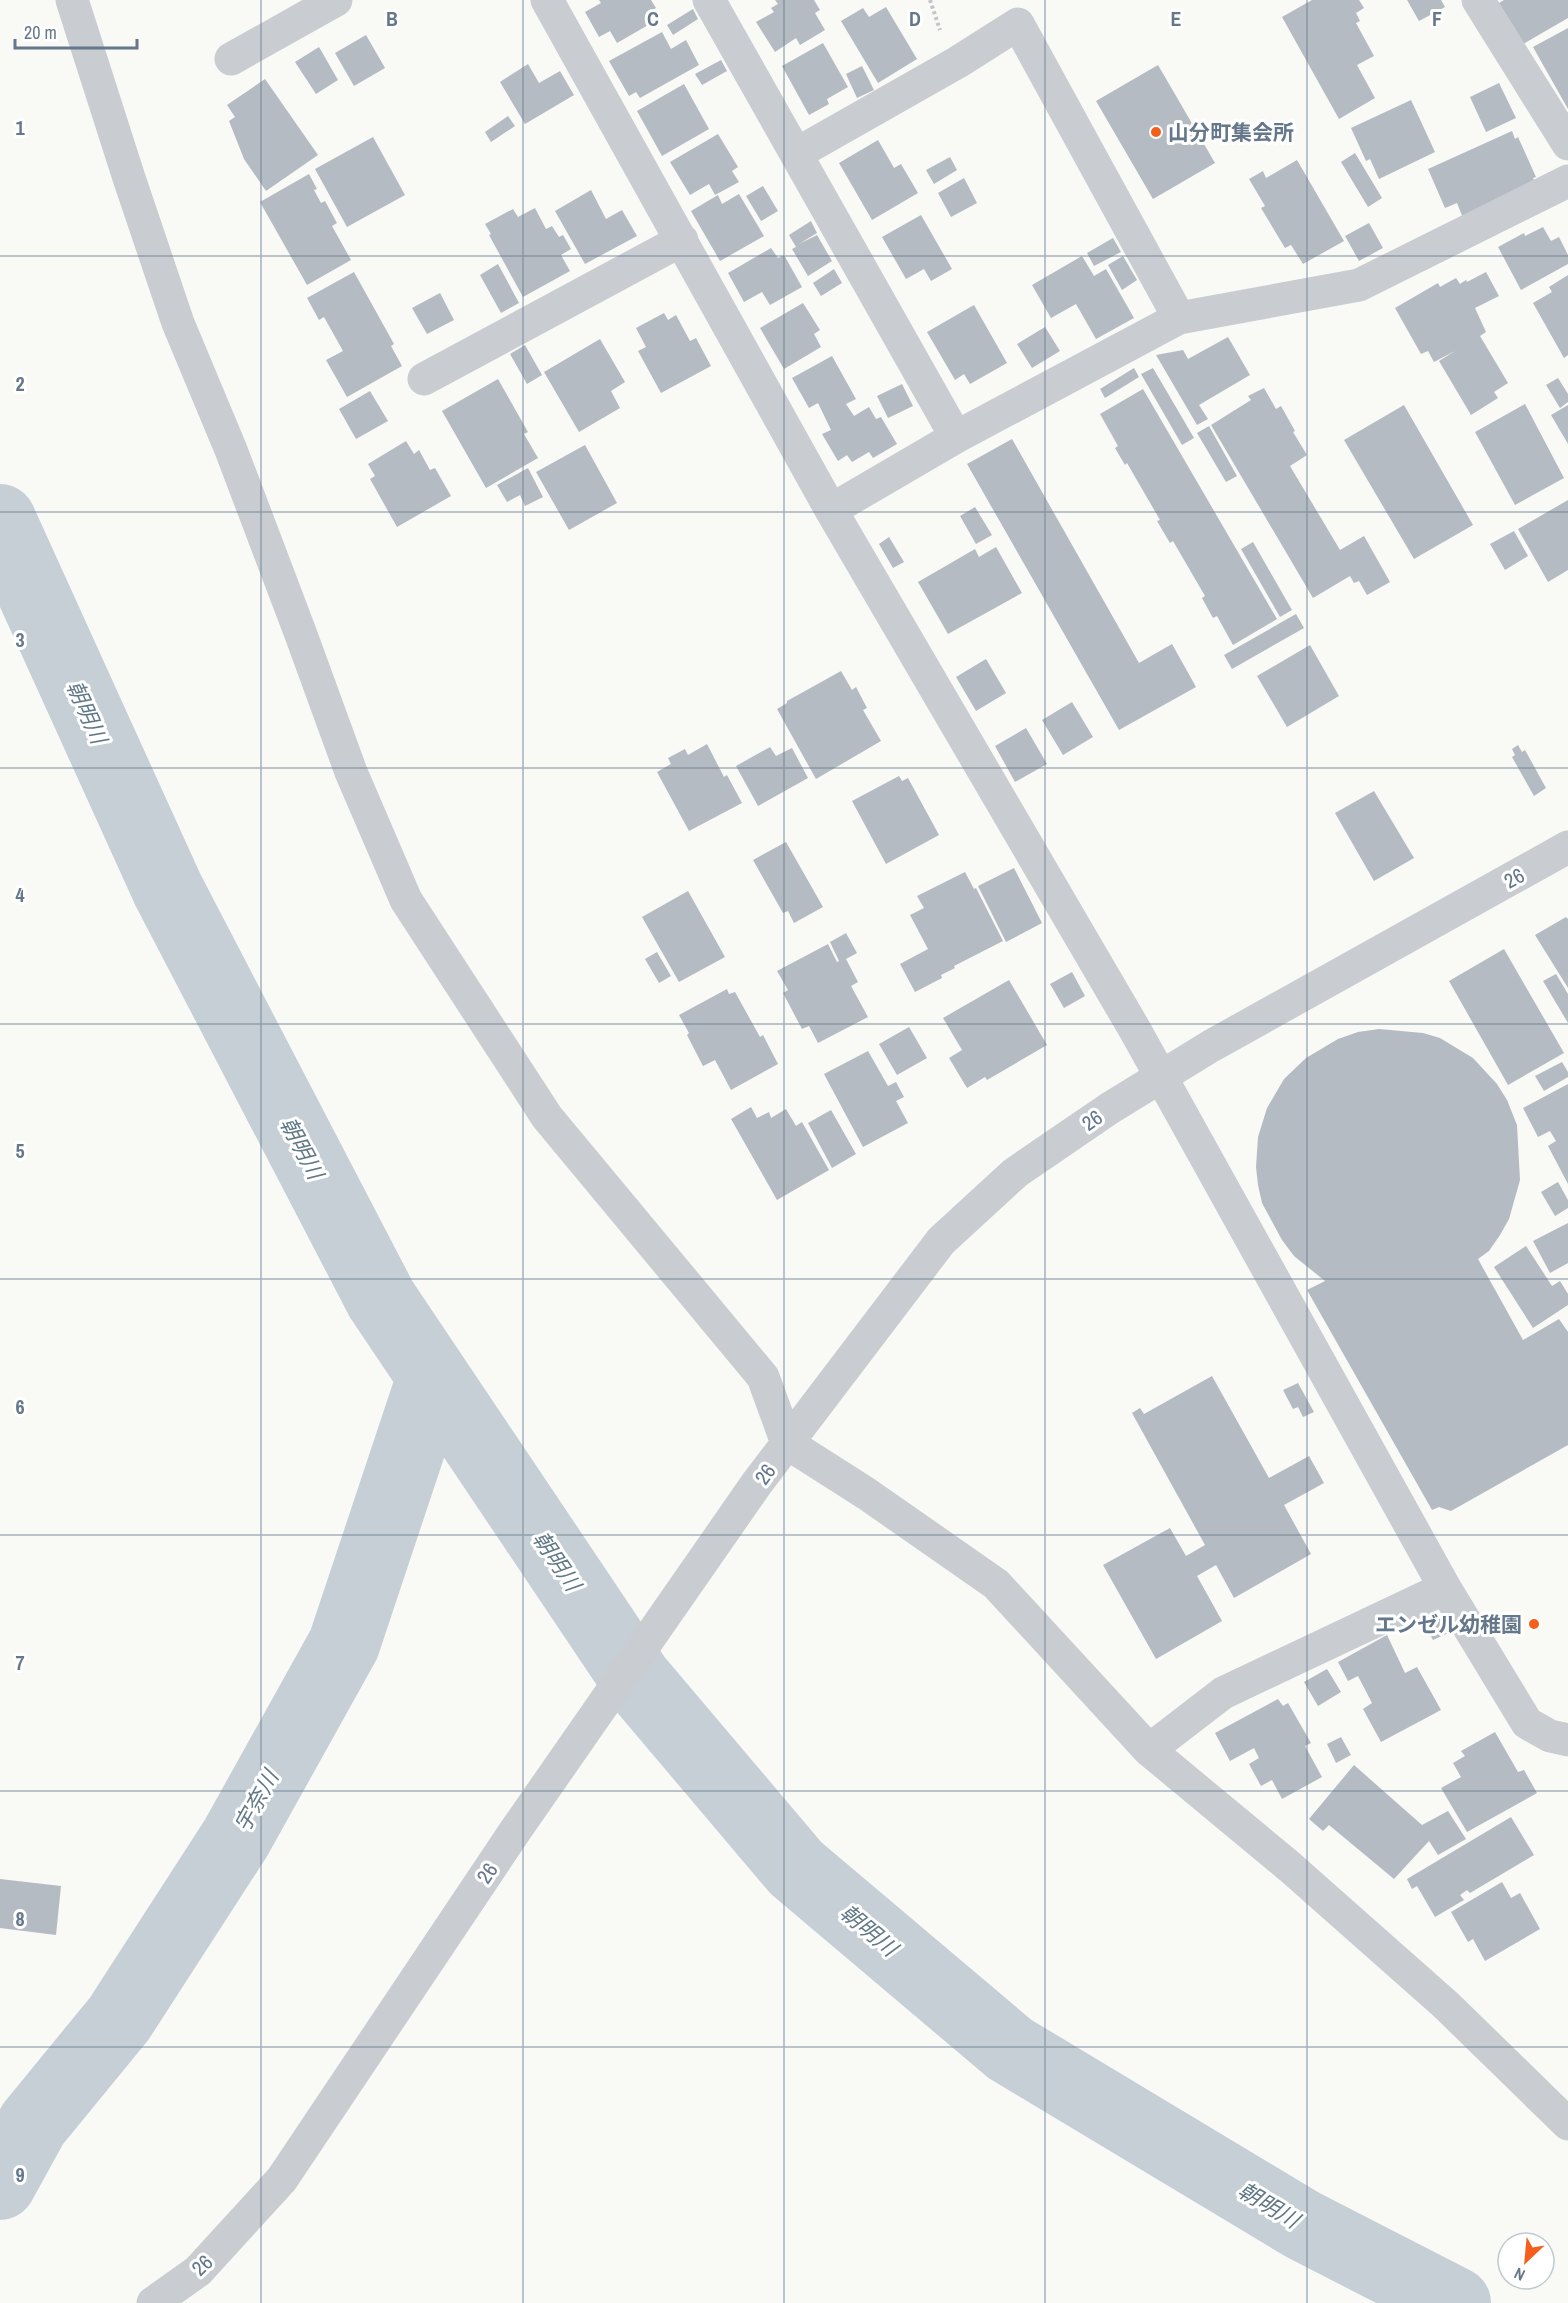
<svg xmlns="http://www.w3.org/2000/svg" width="1568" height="2303" viewBox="0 0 1568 2303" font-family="'Archivo Narrow','Noto Sans JP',sans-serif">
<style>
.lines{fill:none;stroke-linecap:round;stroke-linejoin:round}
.river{stroke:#c5cfd5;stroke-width:72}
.building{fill:#b4bbc2}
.path{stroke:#c2c4c7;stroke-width:4;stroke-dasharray:3 3;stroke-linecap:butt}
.minor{stroke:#c9cdd1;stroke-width:33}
.grid{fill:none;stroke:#65778b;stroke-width:1.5;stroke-opacity:0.55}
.poi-dot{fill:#f55e1b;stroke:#fff;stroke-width:2}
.labels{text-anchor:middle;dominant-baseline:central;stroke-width:6;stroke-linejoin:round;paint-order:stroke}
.poi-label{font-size:21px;font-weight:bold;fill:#65778b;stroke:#fff;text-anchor:start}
.street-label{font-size:21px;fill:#65778b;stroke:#fff}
.water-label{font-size:22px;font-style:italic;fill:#617986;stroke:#fff}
.grid-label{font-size:20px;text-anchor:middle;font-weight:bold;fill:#65778b;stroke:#fff;stroke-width:6;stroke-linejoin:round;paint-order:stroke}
</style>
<rect width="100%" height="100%" fill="#f9f9f6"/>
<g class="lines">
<path class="river" d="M 0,520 L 168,890 L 381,1299 L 636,1679 L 796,1868 L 1010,2049 L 1303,2225 L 1455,2303
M 0,2184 L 33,2124 L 119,2019 L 236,1838 L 344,1644 L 433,1377"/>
</g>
<path class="building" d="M 599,0 L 651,0 L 656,8 L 645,15 L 650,24 L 617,43 L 610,31 L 599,37 L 585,12 L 601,3 Z
M 775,0 L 814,0 L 820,10 L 815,13 L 825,30 L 800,45 L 796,38 L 775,52 L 756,22 L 774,12 L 771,8 L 778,4 Z
M 1312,0 L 1359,0 L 1364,8 L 1356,13 L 1360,21 L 1356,23 L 1374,56 L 1357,65 L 1375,98 L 1339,119 L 1282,17 Z
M 1407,0 L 1441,0 L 1445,7 L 1419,21 Z
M 1504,0 L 1568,0 L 1568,18 L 1518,47 L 1494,6 Z
M 886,7 L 917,59 L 878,83 L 841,21 L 863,8 L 869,17 Z
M 693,9 L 698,19 L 673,35 L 667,25 Z
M 1568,28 L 1568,109 L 1533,47 Z
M 662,32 L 671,49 L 686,40 L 699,65 L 640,98 L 636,92 L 629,96 L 609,61 Z
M 366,35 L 385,68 L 354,86 L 335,53 Z
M 823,43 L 848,87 L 827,99 L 829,104 L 809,115 L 782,66 Z
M 319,47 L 338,80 L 316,94 L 295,62 Z
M 721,60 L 727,71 L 702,85 L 695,74 Z
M 528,64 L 539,83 L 560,71 L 574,95 L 525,124 L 500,82 Z
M 1158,65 L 1215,163 L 1153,199 L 1096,101 Z
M 862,66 L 874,90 L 857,98 L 846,74 Z
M 265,79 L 318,155 L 266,191 L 244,159 L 229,121 L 235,117 L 227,105 Z
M 1499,83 L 1516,118 L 1486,132 L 1470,97 Z
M 684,84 L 709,129 L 662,156 L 637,111 Z
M 1411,100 L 1435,152 L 1379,179 L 1370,159 L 1366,161 L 1351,128 Z
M 508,116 L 515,126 L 491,142 L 485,132 Z
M 1512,131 L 1515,139 L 1518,137 L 1536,177 L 1533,178 L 1537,186 L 1463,218 L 1457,203 L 1445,208 L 1428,169 Z
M 718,134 L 738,167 L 732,171 L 739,182 L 715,195 L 709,184 L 690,195 L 670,162 Z
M 373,137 L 405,195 L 347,227 L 315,169 Z
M 878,140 L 894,168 L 901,164 L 918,193 L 872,220 L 839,163 Z
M 1355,153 L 1382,198 L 1368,207 L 1341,162 Z
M 950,157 L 957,170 L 934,184 L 926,170 Z
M 1297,160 L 1344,241 L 1303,264 L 1291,245 L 1285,248 L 1261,208 L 1265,206 L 1249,179 L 1263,171 L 1266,178 Z
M 309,174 L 317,189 L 314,190 L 321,203 L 325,201 L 337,223 L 332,226 L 351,260 L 307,285 L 260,202 Z
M 964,178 L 977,203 L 951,217 L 938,193 Z
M 763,186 L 778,211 L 761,221 L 746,196 Z
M 591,190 L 606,219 L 622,210 L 637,236 L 585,264 L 555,211 Z
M 739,194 L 764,236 L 720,261 L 691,211 L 718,195 L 722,204 Z
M 535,208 L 546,229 L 552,226 L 559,237 L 563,235 L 571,249 L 561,255 L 570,271 L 523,297 L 489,235 L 491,234 L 485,224 L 513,209 L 518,217 Z
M 921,215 L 952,269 L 931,281 L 924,269 L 906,279 L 882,237 Z
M 811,221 L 817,233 L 799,244 L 817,235 L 832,261 L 808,276 L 792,249 L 796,247 L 789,235 Z
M 1369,223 L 1383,248 L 1359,261 L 1345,236 Z
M 1543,227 L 1551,241 L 1559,237 L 1568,255 L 1568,264 L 1521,290 L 1498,247 L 1524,233 L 1525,236 Z
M 1113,238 L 1121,252 L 1094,266 L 1087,253 Z
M 771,248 L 778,258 L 784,255 L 802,287 L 770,305 L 762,292 L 744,302 L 728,273 Z
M 1082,256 L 1094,276 L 1106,269 L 1134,318 L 1096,339 L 1076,304 L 1051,318 L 1032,285 Z
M 1123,256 L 1137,280 L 1122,290 L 1108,265 Z
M 498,264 L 519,303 L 501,313 L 480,275 Z
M 834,269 L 842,283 L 821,296 L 813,283 Z
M 354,272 L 394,344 L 391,346 L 402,366 L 347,397 L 326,360 L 343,351 L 324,317 L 319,320 L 307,298 Z
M 1486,272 L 1499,296 L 1475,308 L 1486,332 L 1480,336 L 1508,383 L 1494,392 L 1498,398 L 1471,415 L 1439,361 L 1455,351 L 1434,362 L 1428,351 L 1421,354 L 1395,308 L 1438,283 L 1440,287 L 1456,278 L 1460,284 L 1466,280 L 1467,282 Z
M 1568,275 L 1568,355 L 1564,358 L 1533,303 L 1552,292 L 1549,287 Z
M 440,293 L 454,320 L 427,334 L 412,308 Z
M 803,303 L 820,330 L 814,334 L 821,347 L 784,369 L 760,328 Z
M 974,305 L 1007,363 L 970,384 L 964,374 L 955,380 L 927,332 Z
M 664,313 L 668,320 L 676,315 L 690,341 L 696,338 L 711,366 L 661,393 L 638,351 L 646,347 L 636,328 Z
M 1045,327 L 1060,351 L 1032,368 L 1017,344 Z
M 1228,337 L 1250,375 L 1199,405 L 1208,419 L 1197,425 L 1156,355 L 1183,350 L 1188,359 Z
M 600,339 L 625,382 L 611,391 L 620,408 L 579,432 L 544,372 Z
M 525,345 L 542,375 L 527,384 L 510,354 Z
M 832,356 L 856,399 L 846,404 L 854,416 L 869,407 L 876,419 L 881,417 L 897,444 L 873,458 L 869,452 L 852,462 L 847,455 L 838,461 L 822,434 L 831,430 L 818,403 L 809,408 L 792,378 Z
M 1134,368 L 1139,377 L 1105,398 L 1100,389 Z
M 1153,368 L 1194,438 L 1182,445 L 1141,374 Z
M 1558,378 L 1568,394 L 1568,402 L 1560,408 L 1546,385 Z
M 498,379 L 528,432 L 524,434 L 538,458 L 486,488 L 442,411 Z
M 902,384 L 913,406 L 888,418 L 877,396 Z
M 1264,388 L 1276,409 L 1281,406 L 1295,431 L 1275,442 L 1293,432 L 1307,455 L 1290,466 L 1340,550 L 1364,536 L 1390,582 L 1367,595 L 1359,581 L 1354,583 L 1350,576 L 1313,598 L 1211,425 L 1251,400 L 1248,396 Z
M 1143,389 L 1277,619 L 1233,645 L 1217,616 L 1213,618 L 1202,598 L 1205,596 L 1173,541 L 1170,543 L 1157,521 L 1160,520 L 1127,463 L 1125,465 L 1115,448 L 1118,446 L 1100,414 Z
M 370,391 L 388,421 L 356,439 L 339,409 Z
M 1525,404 L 1564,478 L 1515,505 L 1475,432 Z
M 1404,405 L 1473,525 L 1414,559 L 1344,440 Z
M 1568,405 L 1568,444 L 1551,415 Z
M 1209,426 L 1237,476 L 1226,482 L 1197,433 Z
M 1012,439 L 1139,663 L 1172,644 L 1196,687 L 1119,730 L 967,464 Z
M 406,441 L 414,454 L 419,450 L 430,470 L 435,468 L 451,496 L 397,527 L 370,479 L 375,476 L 368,464 Z
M 585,445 L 617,503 L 569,530 L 536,472 Z
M 528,468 L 543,497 L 525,506 L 520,495 L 507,502 L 497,485 Z
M 1568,500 L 1568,570 L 1548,582 L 1518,529 Z
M 975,507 L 992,535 L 976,544 L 960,516 Z
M 1514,531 L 1528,556 L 1505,570 L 1490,544 Z
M 889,537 L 904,562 L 893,568 L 879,544 Z
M 1253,542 L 1292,610 L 1280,617 L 1241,549 Z
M 996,547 L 1022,593 L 948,634 L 918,582 L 975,549 L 979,557 Z
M 1296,614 L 1304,628 L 1232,669 L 1224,655 Z
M 1310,645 L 1339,696 L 1287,727 L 1257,676 Z
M 986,659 L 1006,693 L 976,711 L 956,677 Z
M 841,671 L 852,690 L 856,687 L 867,708 L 863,710 L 881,741 L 816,779 L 777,709 L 787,703 L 787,701 Z
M 1072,702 L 1093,737 L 1063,755 L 1042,720 Z
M 1026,728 L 1047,764 L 1015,782 L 995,746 Z
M 707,744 L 724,777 L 727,775 L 742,803 L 689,831 L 657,772 L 671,764 L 668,758 L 685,749 L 688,755 Z
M 1518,745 L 1522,752 L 1525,750 L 1546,788 L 1534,796 L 1512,757 L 1515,755 L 1512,749 Z
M 770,747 L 776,756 L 792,748 L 808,778 L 758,806 L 736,766 Z
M 899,776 L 902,781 L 908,778 L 939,835 L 886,864 L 852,801 Z
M 1374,791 L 1414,858 L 1374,881 L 1335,813 Z
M 786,842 L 823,907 L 794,923 L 788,911 L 783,913 L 753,860 Z
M 1014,868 L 1042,923 L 1006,942 L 978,886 Z
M 965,872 L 974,889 L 976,888 L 1003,941 L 954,966 L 955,968 L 941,975 L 942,978 L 915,992 L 900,964 L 928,949 L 910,915 L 924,908 L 917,896 Z
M 688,891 L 725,957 L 679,982 L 642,917 Z
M 1566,917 L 1568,919 L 1568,988 L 1535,935 Z
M 846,933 L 857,953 L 846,959 L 858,982 L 851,986 L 868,1017 L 818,1043 L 809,1026 L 802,1029 L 783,993 L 788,990 L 777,971 L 828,944 L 837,962 L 839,961 L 830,942 Z
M 1504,949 L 1564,1053 L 1508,1085 L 1449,981 Z
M 657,952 L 671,976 L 659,983 L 645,959 Z
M 1072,972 L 1085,996 L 1064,1008 L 1050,984 Z
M 1556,974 L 1568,994 L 1568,1023 L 1543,981 Z
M 1009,980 L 1047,1045 L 987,1080 L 985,1077 L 967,1088 L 949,1058 L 962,1050 L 943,1018 Z
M 727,989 L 729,994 L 735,992 L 760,1037 L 763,1035 L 778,1064 L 731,1090 L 715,1060 L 703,1066 L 687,1035 L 689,1033 L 679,1015 Z
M 909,1027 L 927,1058 L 897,1075 L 879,1044 Z
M 1379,1029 L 1423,1033 L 1440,1038 L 1473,1058 L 1497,1084 L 1507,1100 L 1517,1125 L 1520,1180 L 1509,1219 L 1500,1235 L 1489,1251 L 1478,1259 L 1523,1340 L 1559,1319 L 1568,1332 L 1568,1445 L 1451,1511 L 1439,1507 L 1432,1510 L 1307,1290 L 1325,1281 L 1294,1256 L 1282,1240 L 1262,1203 L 1258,1185 L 1256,1167 L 1258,1137 L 1267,1108 L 1284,1079 L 1306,1058 L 1338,1039 L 1358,1032 Z
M 868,1051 L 888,1086 L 896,1082 L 904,1097 L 896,1101 L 908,1123 L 863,1147 L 824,1074 Z
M 1562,1062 L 1568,1072 L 1568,1077 L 1544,1091 L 1535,1076 Z
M 1568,1084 L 1568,1184 L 1548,1146 L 1556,1141 L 1550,1131 L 1538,1137 L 1523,1108 Z
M 751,1107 L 757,1118 L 769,1112 L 771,1118 L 786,1109 L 796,1126 L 802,1122 L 829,1170 L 777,1200 L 731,1119 Z
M 831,1110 L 856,1154 L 832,1168 L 808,1123 Z
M 1558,1182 L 1568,1200 L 1568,1208 L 1555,1216 L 1541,1192 Z
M 1568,1223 L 1568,1263 L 1550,1273 L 1533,1241 Z
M 1526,1246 L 1552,1286 L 1560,1281 L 1568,1294 L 1568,1305 L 1533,1328 L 1494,1267 Z
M 1212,1376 L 1269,1478 L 1309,1456 L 1324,1483 L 1284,1505 L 1311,1554 L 1234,1598 L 1216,1565 L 1197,1576 L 1222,1621 L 1156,1659 L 1103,1565 L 1170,1528 L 1186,1556 L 1205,1545 L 1132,1413 L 1140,1408 L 1144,1414 Z
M 1298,1383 L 1314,1412 L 1303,1417 L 1298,1407 L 1293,1409 L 1283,1390 Z
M 1434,1607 L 1448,1633 L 1433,1640 L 1419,1615 Z
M 1387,1635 L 1405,1673 L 1417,1667 L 1441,1710 L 1381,1742 L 1363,1709 L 1372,1703 L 1358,1676 L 1348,1681 L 1338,1662 Z
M 1327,1669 L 1341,1692 L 1318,1706 L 1304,1682 Z
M 1278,1699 L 1283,1706 L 1288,1703 L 1311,1743 L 1305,1746 L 1322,1777 L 1282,1799 L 1272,1780 L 1261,1786 L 1249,1764 L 1259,1758 L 1254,1748 L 1230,1761 L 1215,1733 Z
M 1495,1732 L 1518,1772 L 1524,1770 L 1537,1793 L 1467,1832 L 1441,1788 L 1461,1777 L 1453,1763 L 1465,1756 L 1461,1751 Z
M 1341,1737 L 1351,1755 L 1336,1763 L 1327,1744 Z
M 1354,1765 L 1422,1825 L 1448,1811 L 1466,1839 L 1438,1855 L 1429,1841 L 1394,1879 L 1329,1825 L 1323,1831 L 1309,1819 Z
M 1511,1817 L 1534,1855 L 1470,1893 L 1467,1890 L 1460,1895 L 1464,1900 L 1435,1917 L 1417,1886 L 1412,1889 L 1407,1879 Z
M 0,1879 L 61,1886 L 56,1935 L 0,1928 Z
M 1502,1882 L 1511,1898 L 1520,1893 L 1540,1929 L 1485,1961 L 1473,1939 L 1468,1942 L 1451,1912 Z"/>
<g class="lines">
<path class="path" d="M 930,0 L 940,30"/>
<path class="minor" d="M 72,0 L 129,178 L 178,323 L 231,450 L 300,632 L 351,772 L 406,900 L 547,1117 L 763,1377 L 787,1443 L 867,1494 L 996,1584 L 1149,1750 L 1290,1867 L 1446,2005 L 1568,2124
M 547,0 L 831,510 L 1135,1030 L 1445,1588 L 1527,1723 L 1550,1736 L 1568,1740
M 709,0 L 956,437
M 1478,0 L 1568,144
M 231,59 L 336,0
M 796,154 L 958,62 L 1018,24 L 1179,318
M 424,379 L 682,240
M 831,510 L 956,437 L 1179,318 L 1359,285 L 1568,181
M 1149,1750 L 1223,1693 L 1445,1588
M 153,2303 L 198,2271 L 282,2179 L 515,1831 L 757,1483 L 941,1241 L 1015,1173 L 1110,1108 L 1211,1046 L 1568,847"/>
</g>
<path class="grid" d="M 261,0 L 261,2303M 523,0 L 523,2303M 784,0 L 784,2303M 1045,0 L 1045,2303M 1307,0 L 1307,2303M 0,256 L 1568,256M 0,512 L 1568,512M 0,768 L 1568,768M 0,1024 L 1568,1024M 0,1279 L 1568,1279M 0,1535 L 1568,1535M 0,1791 L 1568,1791M 0,2047 L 1568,2047"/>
<g class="poi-dot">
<circle cx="1156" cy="132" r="6"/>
<circle cx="1534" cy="1624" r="6"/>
</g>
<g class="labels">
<g class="poi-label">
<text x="1168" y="132">山分町集会所</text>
<text x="1522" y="1624" text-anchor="end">エンゼル幼稚園</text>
</g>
<g class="street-label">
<text transform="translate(1514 878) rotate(-29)">26</text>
<text transform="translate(1092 1120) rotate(-35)">26</text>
<text transform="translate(765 1474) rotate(-54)">26</text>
<text transform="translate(487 1873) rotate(-56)">26</text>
<text transform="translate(202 2265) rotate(-44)">26</text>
</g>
<g class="water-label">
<text transform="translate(87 712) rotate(66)">朝明川</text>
<text transform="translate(302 1148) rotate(62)">朝明川</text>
<text transform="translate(557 1561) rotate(56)">朝明川</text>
<text transform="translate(256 1801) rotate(-61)">宇奈川</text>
<text transform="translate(869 1930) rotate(40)">朝明川</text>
<text transform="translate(1269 2205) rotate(31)">朝明川</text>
</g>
</g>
<g class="grid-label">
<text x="392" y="26">B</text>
<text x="653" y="26">C</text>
<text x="915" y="26">D</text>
<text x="1176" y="26">E</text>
<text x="1437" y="26">F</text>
<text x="20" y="135">1</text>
<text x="20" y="391">2</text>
<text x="20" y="647">3</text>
<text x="20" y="902">4</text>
<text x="20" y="1158">5</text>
<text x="20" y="1414">6</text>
<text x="20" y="1670">7</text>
<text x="20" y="1926">8</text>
<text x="20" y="2182">9</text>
</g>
<g transform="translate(1526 2261) rotate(206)"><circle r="28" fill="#ffffff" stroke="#c1c9d1" stroke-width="1.5"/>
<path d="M0-4.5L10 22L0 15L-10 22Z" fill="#f55e1b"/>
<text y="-9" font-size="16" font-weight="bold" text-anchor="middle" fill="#65778b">N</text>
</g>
<path d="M15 39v9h122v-9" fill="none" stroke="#65778b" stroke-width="3"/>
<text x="24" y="39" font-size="18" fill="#65778b" stroke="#ffffff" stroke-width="4.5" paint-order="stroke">20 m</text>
</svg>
